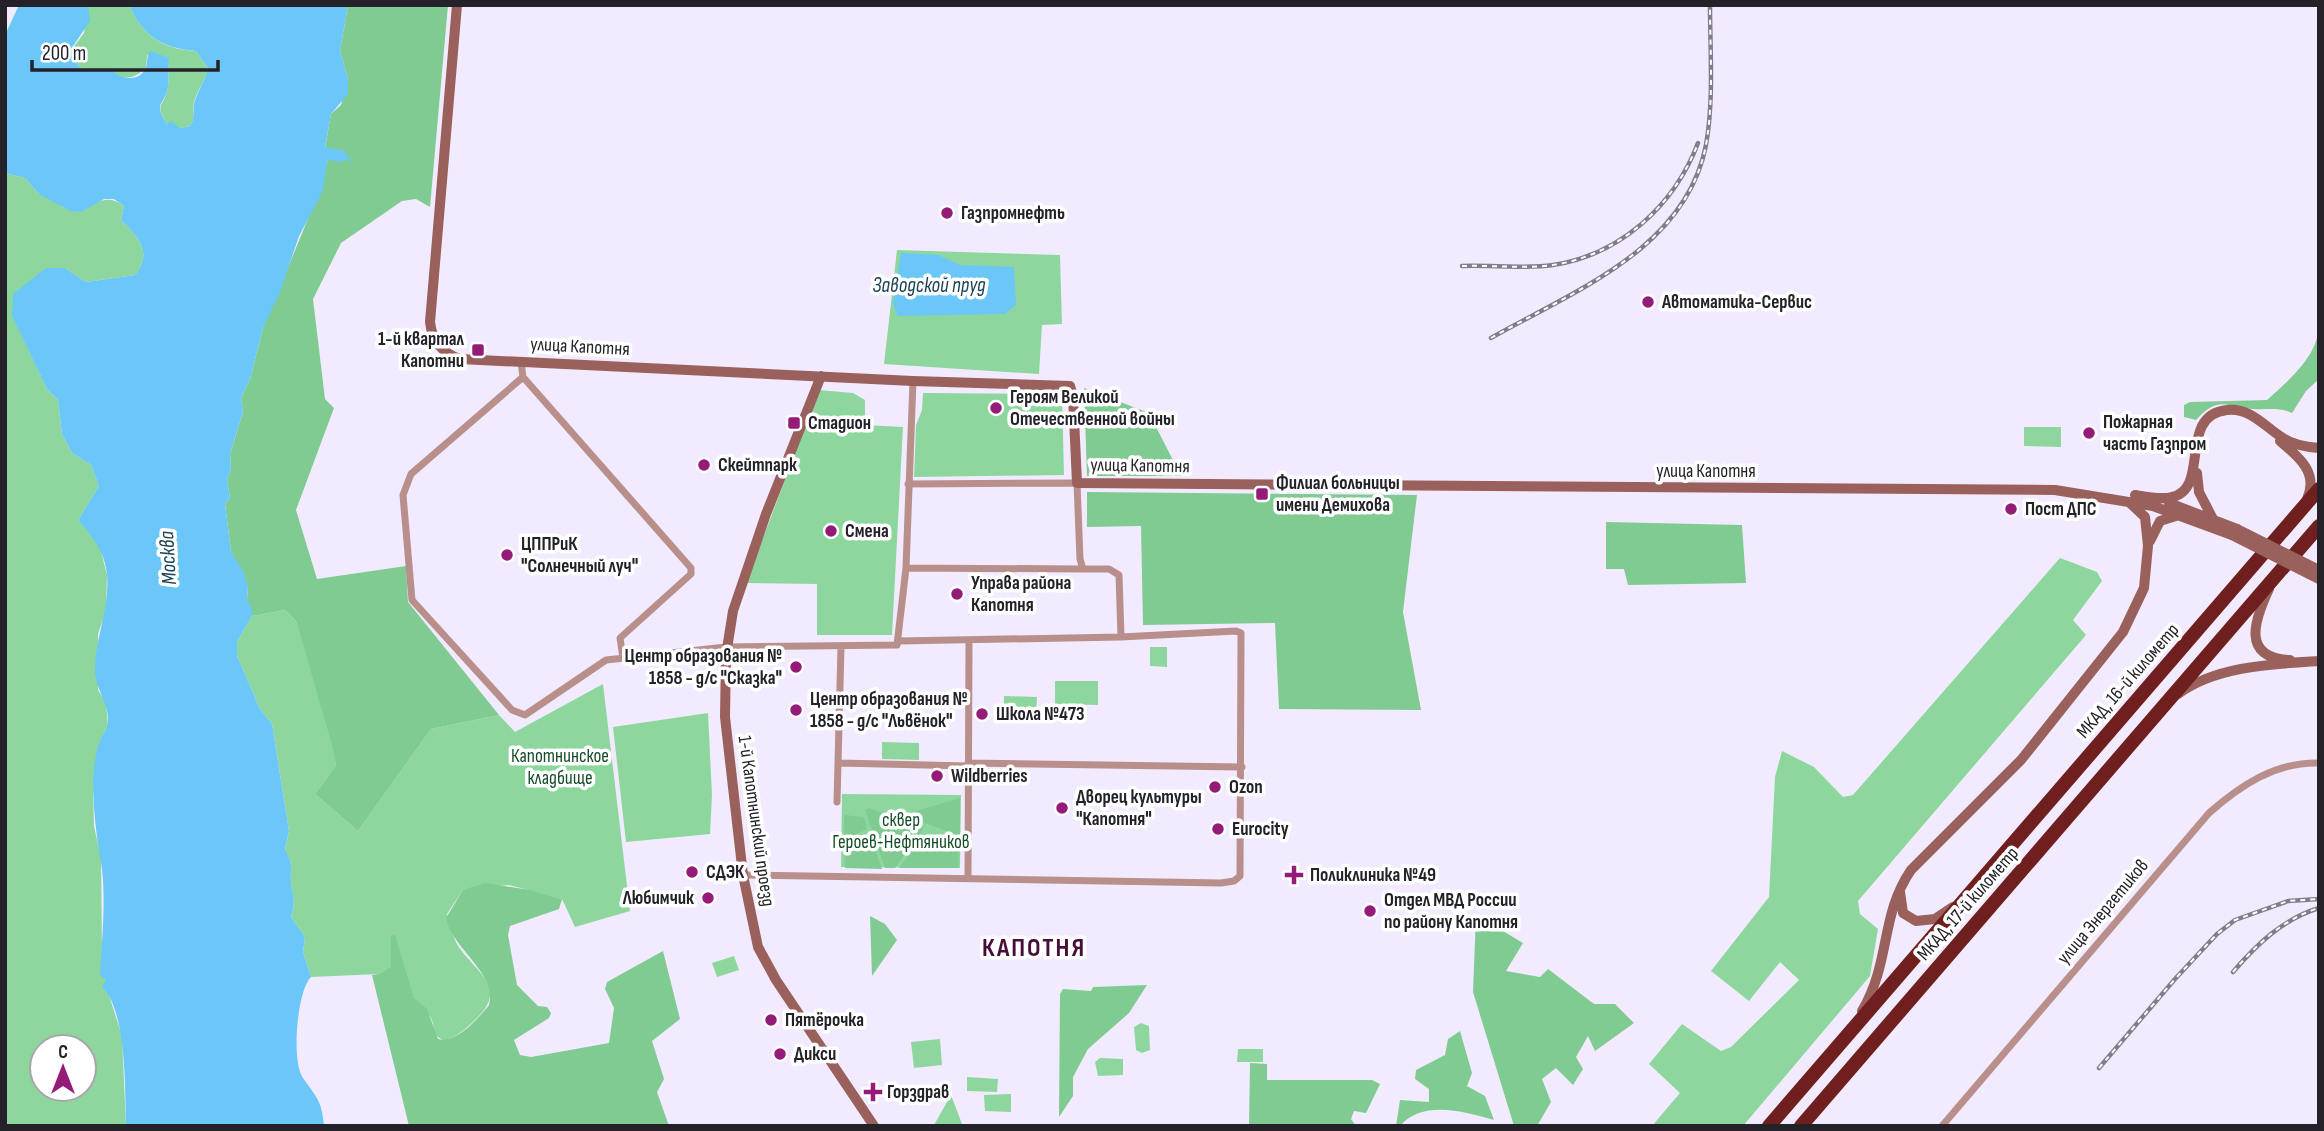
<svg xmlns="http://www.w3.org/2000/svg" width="2324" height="1131" viewBox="0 0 2324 1131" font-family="'Sofia Sans Condensed',sans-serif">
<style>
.green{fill:#8dd79f;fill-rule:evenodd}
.forest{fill:#7fcb92}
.water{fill:#6ac7f7}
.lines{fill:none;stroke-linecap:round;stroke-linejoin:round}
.stream{stroke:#6ac7f7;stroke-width:2}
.street{stroke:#b88f8b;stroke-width:7}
.secondary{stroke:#9a605b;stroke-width:10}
.highway{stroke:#6e1f1e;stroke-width:14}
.rail-casing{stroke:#827d8a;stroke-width:4.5}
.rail{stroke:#fff;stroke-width:2;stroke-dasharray:5;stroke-linecap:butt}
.secondary-bridge{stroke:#9a605b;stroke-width:10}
.poi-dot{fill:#941c78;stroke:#fff;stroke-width:2.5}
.labels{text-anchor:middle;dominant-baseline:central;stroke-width:7;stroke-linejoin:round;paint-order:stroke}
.poi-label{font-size:19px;font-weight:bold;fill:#242129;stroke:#fff;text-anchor:start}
.street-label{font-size:19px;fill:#242129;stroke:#fff}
.park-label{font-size:19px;fill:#144d28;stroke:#fff}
.water-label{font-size:21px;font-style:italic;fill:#1b4357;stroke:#fff}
.district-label{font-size:26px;font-weight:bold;letter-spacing:2px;fill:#460e38;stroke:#fff}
</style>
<rect width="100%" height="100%" fill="#f2ebff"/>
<path class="green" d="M 88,5 L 129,5 C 143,36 162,49 196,51 L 208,68 C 206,81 197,90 194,102 C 192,111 196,117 190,126 L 180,128 L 167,124 C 153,102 165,107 168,87 C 169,78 168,67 168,58 L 147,55 L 146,68 C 133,80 122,81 110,69 L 81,69 L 69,53 L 84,33 Z
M 5,173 L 25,178 L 39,194 L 52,199 L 62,207 L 81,212 C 97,201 108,194 124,206 L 121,220 C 139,238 153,252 135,275 L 86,282 L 65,268 L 12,315 L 47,389 L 58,400 L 62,434 L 72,453 L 91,465 L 99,486 L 78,520 L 99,543 L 107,575 L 106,610 L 98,634 L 98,690 L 106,703 L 108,725 L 100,741 L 93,786 L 94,826 L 101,858 L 102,948 L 108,992 L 122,1036 L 126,1126 L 5,1126 ZM 42,1047 L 84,1047 L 84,1089 L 42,1089 Z
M 897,250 L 1060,255 L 1062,324 L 1042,325 L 1039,374 L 884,364 Z
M 819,390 L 853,393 L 865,400 L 865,425 L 903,427 L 892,635 L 817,635 L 817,584 L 746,583 Z
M 923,393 L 1062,394 L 1064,475 L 914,477 L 916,425 L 922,410 Z
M 2024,427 L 2061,427 L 2061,447 L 2024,446 Z
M 2060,558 L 2097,572 L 2102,581 L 2073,620 L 2086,635 L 1858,901 L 1860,914 L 1878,929 L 1870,976 L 1743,1126 L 1652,1126 L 1680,1093 L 1649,1064 L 1682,1024 L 1721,1051 L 1731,1047 L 1799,980 L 1780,962 L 1749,1001 L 1711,971 L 1769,897 L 1775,777 L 1782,751 L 1814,767 L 1843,797 L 1853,795 Z
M 285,610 L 296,621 L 334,748 L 336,765 L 315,794 L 358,831 L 431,729 L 499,715 L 515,732 L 603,684 L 630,911 L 575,927 L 562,899 L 509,885 L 463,890 L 447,914 C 450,924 453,937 458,946 C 476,972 509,988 476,1019 C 466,1029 456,1037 444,1041 L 435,1035 C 432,1010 426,1015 414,998 C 402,981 398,955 391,935 L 391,966 L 379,974 L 311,977 L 303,952 L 305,937 L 291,917 C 296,900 293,899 291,883 C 290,866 294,866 285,850 L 289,831 L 272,724 L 260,709 L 237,656 L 237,642 L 252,616 Z
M 1150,647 L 1167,647 L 1167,667 L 1150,666 Z
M 1055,681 L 1098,681 L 1098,705 L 1055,704 Z
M 1004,696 L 1037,697 L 1036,717 L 1004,716 Z
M 708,713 L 712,795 L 710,834 L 626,842 L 613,727 Z
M 882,742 L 919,743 L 919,760 L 882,759 Z
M 842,794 L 961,795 L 960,868 L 841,867 Z
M 734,956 L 739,970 L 717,977 L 712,963 Z
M 1141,1023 L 1149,1026 L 1150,1050 L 1142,1053 L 1136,1050 L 1134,1027 Z
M 940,1039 L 942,1065 L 914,1068 L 911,1042 Z
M 1238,1049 L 1263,1049 L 1263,1062 L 1237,1062 Z
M 1100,1058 L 1123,1059 L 1123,1075 L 1098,1076 L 1095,1062 Z
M 967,1077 L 998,1079 L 997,1092 L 967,1091 Z
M 1011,1094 L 1011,1112 L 985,1111 L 984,1095 Z
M 951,1095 L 962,1124 L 934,1125 Z"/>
<path class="forest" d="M 348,5 L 448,5 L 430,207 L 416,199 L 402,201 L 341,243 L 313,299 L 325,399 L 334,408 L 296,510 L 317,579 L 406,566 L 408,602 L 499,715 L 431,729 L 358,831 L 315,794 L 336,765 L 333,748 L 296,621 L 285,610 L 252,616 L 247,600 L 248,587 L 231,551 L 225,504 L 230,498 L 227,480 L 231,469 L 230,454 L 243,412 L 241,398 L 250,379 L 263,328 L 310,214 L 328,160 L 345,151 L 325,148 L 331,114 L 341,105 L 348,79 L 340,51 Z
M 2319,328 L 2319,379 L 2306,391 L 2292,413 C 2279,407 2268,410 2253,409 C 2226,408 2220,394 2196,420 L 2184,417 L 2184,405 L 2190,402 L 2267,400 C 2288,381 2316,358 2319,328 Z
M 1084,388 L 1149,413 L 1181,476 L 1087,476 Z
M 1087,492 L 1417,495 L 1403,612 L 1421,710 L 1279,709 L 1275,623 L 1143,625 L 1141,526 L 1087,527 Z
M 1606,522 L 1742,525 L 1746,583 L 1628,585 L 1624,569 L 1606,569 Z
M 960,798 L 960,836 L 903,815 Z
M 869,808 L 924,827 L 919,836 L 896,836 L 896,844 L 912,844 L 895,868 L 885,868 L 865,810 Z
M 844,815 L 864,817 L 867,829 L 859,833 L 861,839 L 871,837 L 882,869 L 845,868 Z
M 916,845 L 959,845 L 958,868 L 899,868 Z
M 485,883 L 530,890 L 562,899 L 559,909 L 510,926 L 508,935 L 517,985 L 538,1006 L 547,1007 L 551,1013 L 549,1018 L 514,1040 L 520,1055 L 531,1057 L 609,1043 L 614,1008 L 605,989 L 607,982 L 663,951 L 680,1019 L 652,1041 L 664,1079 L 657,1092 L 669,1126 L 409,1126 L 372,975 L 379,974 L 391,966 L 391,935 L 395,935 L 414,998 L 427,1009 L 438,1039 C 456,1044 479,1018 489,1005 C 497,972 452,949 446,918 L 463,890 Z
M 1476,915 L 1523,943 L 1506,971 L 1540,977 L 1548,969 L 1594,1004 L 1615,1004 L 1634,1023 L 1595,1051 L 1588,1036 L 1576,1057 L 1583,1069 L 1573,1085 L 1556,1068 L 1542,1079 L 1551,1102 L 1537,1126 L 1514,1126 L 1473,992 Z
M 870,916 L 885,924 L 897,940 L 872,976 Z
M 1147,985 L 1129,1013 L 1088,1049 L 1073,1077 L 1073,1096 L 1059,1117 L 1060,994 L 1063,989 L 1091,991 L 1093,987 Z
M 1460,1031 L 1472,1073 L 1467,1086 L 1485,1096 L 1494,1120 C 1465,1112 1423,1099 1400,1126 L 1396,1126 L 1400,1100 L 1429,1102 L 1429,1089 L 1415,1079 L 1416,1070 L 1445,1055 L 1448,1039 Z
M 1250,1063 L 1267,1064 L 1267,1080 L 1372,1080 L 1380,1084 L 1366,1113 L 1354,1111 L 1351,1119 L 1356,1126 L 1249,1126 Z"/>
<path class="water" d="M 19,5 L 88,5 L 90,21 L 69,52 L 81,69 L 110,69 C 119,78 138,84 146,68 C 148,62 146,57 150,51 L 169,58 C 168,67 169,78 168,87 C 165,106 152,101 167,124 L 171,121 L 180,128 L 190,126 C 195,118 193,113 194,104 C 196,93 206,80 208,68 L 196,51 C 161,48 143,36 129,5 L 348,5 L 340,51 L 348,79 L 348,94 L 331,114 L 325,147 L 345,151 L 348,158 L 342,162 L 328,160 L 322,193 L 299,236 L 279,295 L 263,328 L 250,379 L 241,398 L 243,412 L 230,454 L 231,469 L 227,480 L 230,498 L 225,504 L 231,551 L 244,573 L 248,587 L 247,600 L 252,608 L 252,616 L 237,642 L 237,656 L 260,709 L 272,724 L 289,831 L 285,849 C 294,866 290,866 291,883 C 293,898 296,900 291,917 L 305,937 L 303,952 L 311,977 C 297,990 291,1062 303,1078 C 315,1096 322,1099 324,1126 L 126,1126 C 125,1092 127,1010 102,987 L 106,980 L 100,975 C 102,941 107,889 100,857 C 96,834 94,812 93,788 C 93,775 95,753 100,741 C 102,734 108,729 108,721 C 109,703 95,689 95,670 C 95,638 110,608 107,575 C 105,552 93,537 78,520 L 99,486 L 91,465 L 72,453 L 62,434 L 58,400 L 47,389 L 12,316 L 13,294 L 46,268 L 65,268 L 86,282 L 135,275 C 153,252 139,238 121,220 L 124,206 L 114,199 L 104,199 L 81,212 L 70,211 L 39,194 L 25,178 L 5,173 L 5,35 Z
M 901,253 L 938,255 L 960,265 L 1014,267 L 1016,305 L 1005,314 L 898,316 L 893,304 Z"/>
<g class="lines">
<path class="stream" d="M 348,158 L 351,161"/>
<path class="street" d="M 521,362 L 523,377 L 411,474 L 403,495 L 412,600 L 512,710 L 525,715 L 606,660 L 726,647 L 897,645 L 906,568 L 913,381
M 523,377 L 691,568 L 691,574 L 620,638 L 623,658
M 906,568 L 1083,569
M 899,641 L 1121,637
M 839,763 L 968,766
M 968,763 L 1242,767
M 837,802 L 841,647
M 743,875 L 1221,883 L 1234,881 L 1240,876 L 1241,633 L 1236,631 L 1121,637 L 1119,575 L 1109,569 L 1083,569 L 1080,559 L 1077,483 L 908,484
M 968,878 L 969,641
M 1942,1126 L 2209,813 C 2241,785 2275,762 2319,763"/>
<path class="secondary" d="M 457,5 L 430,322 C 432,341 442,353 460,359 L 913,381 L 1070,386 L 1073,396 L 1077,483 L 2055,490 L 2153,506 L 2232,535
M 821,376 L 766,514 L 733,611 L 726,655 L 725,717 L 743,875 L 758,947 L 776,980 L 874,1126
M 2280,441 C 2299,457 2319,473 2307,499
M 2197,473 L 2199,492 L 2213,519
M 2135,495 C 2147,497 2161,500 2172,497 C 2211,489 2177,415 2227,410 C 2250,407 2265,427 2283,438 C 2293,445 2307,447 2319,448
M 2169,503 L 2237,529
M 2150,541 L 2160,521 L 2179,515
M 2269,589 C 2255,619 2240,658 2290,660
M 2178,694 C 2216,666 2273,664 2319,661
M 1900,892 L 1903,913 L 1916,921 L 1935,919 L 1953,907
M 1862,1011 C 1891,962 1880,915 1911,870 L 2021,760 L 2123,632 L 2144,588 L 2148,546 L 2145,517 L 2129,502"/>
<path class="highway" d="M 1769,1126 L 2319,489
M 1801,1126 L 2319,526"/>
<g class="rail-casing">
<path id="rail" d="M 1462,266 C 1492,265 1524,269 1553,265 C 1620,255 1674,206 1698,143
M 1491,338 C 1574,291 1686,249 1706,145 C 1714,100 1710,51 1710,5
M 2233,972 C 2257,944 2283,919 2319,908
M 2099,1068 L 2175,979 L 2217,934 L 2235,920 L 2288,901 L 2319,899"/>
</g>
<use href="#rail" class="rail"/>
<path class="secondary-bridge" d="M 2237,529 L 2319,570
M 2232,535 L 2319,579"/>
</g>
<g class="poi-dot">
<circle cx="947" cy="213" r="7"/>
<circle cx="1648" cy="302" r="7"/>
<rect x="471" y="343" width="14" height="14" rx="3.5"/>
<circle cx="996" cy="408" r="7"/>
<rect x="787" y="416" width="14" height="14" rx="3.5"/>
<circle cx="2089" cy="433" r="7"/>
<circle cx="704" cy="465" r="7"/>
<rect x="1255" y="487" width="14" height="14" rx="3.5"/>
<circle cx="2011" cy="509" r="7"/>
<circle cx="831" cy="531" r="7"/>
<circle cx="507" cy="555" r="7"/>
<circle cx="957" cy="594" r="7"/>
<circle cx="796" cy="667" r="7"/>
<circle cx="796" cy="710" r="7"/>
<circle cx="982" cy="714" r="7"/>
<circle cx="937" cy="776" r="7"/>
<circle cx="1215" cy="787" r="7"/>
<circle cx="1062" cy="808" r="7"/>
<circle cx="1218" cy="829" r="7"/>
<circle cx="692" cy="872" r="7"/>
<path d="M1290.5 864.5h7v7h7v7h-7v7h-7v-7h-7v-7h7z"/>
<circle cx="708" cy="898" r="7"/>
<circle cx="1370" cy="911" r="7"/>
<circle cx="771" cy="1020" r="7"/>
<circle cx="780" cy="1054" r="7"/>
<path d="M869.5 1081.5h7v7h7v7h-7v7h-7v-7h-7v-7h7z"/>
</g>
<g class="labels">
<g class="poi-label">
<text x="961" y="213">Газпромнефть</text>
<text x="1662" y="302">Автоматика-Сервис</text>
<text x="464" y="339" text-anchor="end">1-й квартал<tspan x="464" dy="22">Капотни</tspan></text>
<text x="1010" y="397">Героям Великой<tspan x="1010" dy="22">Отечественной войны</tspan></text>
<text x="2103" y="422">Пожарная<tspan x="2103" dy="22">часть Газпром</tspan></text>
<text x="808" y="423">Стадион</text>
<text x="718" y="465">Скейтпарк</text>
<text x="1276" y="483">Филиал больницы<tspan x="1276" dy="22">имени Демихова</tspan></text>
<text x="2025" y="509">Пост ДПС</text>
<text x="845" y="531">Смена</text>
<text x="521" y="544">ЦППРиК<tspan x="521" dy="22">"Солнечный луч"</tspan></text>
<text x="971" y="583">Управа района<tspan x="971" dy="22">Капотня</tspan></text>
<text x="782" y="656" text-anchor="end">Центр образования №<tspan x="782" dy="22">1858 - д/с "Сказка"</tspan></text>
<text x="810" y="699">Центр образования №<tspan x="810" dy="22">1858 - д/с "Львёнок"</tspan></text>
<text x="996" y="714">Школа №473</text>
<text x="951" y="776">Wildberries</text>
<text x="1229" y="787">Ozon</text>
<text x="1076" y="797">Дворец культуры<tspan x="1076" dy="22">"Капотня"</tspan></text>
<text x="1232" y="829">Eurocity</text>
<text x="706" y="872">СДЭК</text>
<text x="1310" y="875">Поликлиника №49</text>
<text x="694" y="898" text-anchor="end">Любимчик</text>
<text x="1384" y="900">Отдел МВД России<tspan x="1384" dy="22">по району Капотня</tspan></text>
<text x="785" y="1020">Пятёрочка</text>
<text x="794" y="1054">Дикси</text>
<text x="887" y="1092">Горздрав</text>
</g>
<g class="street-label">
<text transform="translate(580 347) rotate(3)">улица Капотня</text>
<text transform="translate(1140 466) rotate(1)">улица Капотня</text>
<text x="1706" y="471">улица Капотня</text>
<text transform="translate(2128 681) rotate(-49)">МКАД, 16-й километр</text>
<text transform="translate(756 821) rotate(82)">1-й Капотнинский проезд</text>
<text transform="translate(1968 904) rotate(-49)">МКАД, 17-й километр</text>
<text transform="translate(2103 912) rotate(-50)">улица Энергетиков</text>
</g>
<g class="park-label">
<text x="560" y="756">Капотнинское<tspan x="560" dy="22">кладбище</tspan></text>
<text x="901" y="820">сквер<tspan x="901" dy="22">Героев-Нефтяников</tspan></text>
</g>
<g class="water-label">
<text x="929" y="285">Заводской пруд</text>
<text transform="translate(168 558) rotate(-93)">Москва</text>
</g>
<g class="district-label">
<text x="1034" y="948">КАПОТНЯ</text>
</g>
</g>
<rect width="2324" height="1131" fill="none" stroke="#242129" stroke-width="14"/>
<g transform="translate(63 1068)"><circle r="33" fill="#ffffff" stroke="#a7a6a9" stroke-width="2"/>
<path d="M0-5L12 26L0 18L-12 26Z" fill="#941c78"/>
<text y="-10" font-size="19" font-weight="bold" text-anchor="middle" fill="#242129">С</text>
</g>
<path d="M32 60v10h186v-10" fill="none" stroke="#242129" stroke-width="3.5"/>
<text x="42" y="60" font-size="21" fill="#242129" stroke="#ffffff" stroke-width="5" paint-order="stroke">200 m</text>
</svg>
